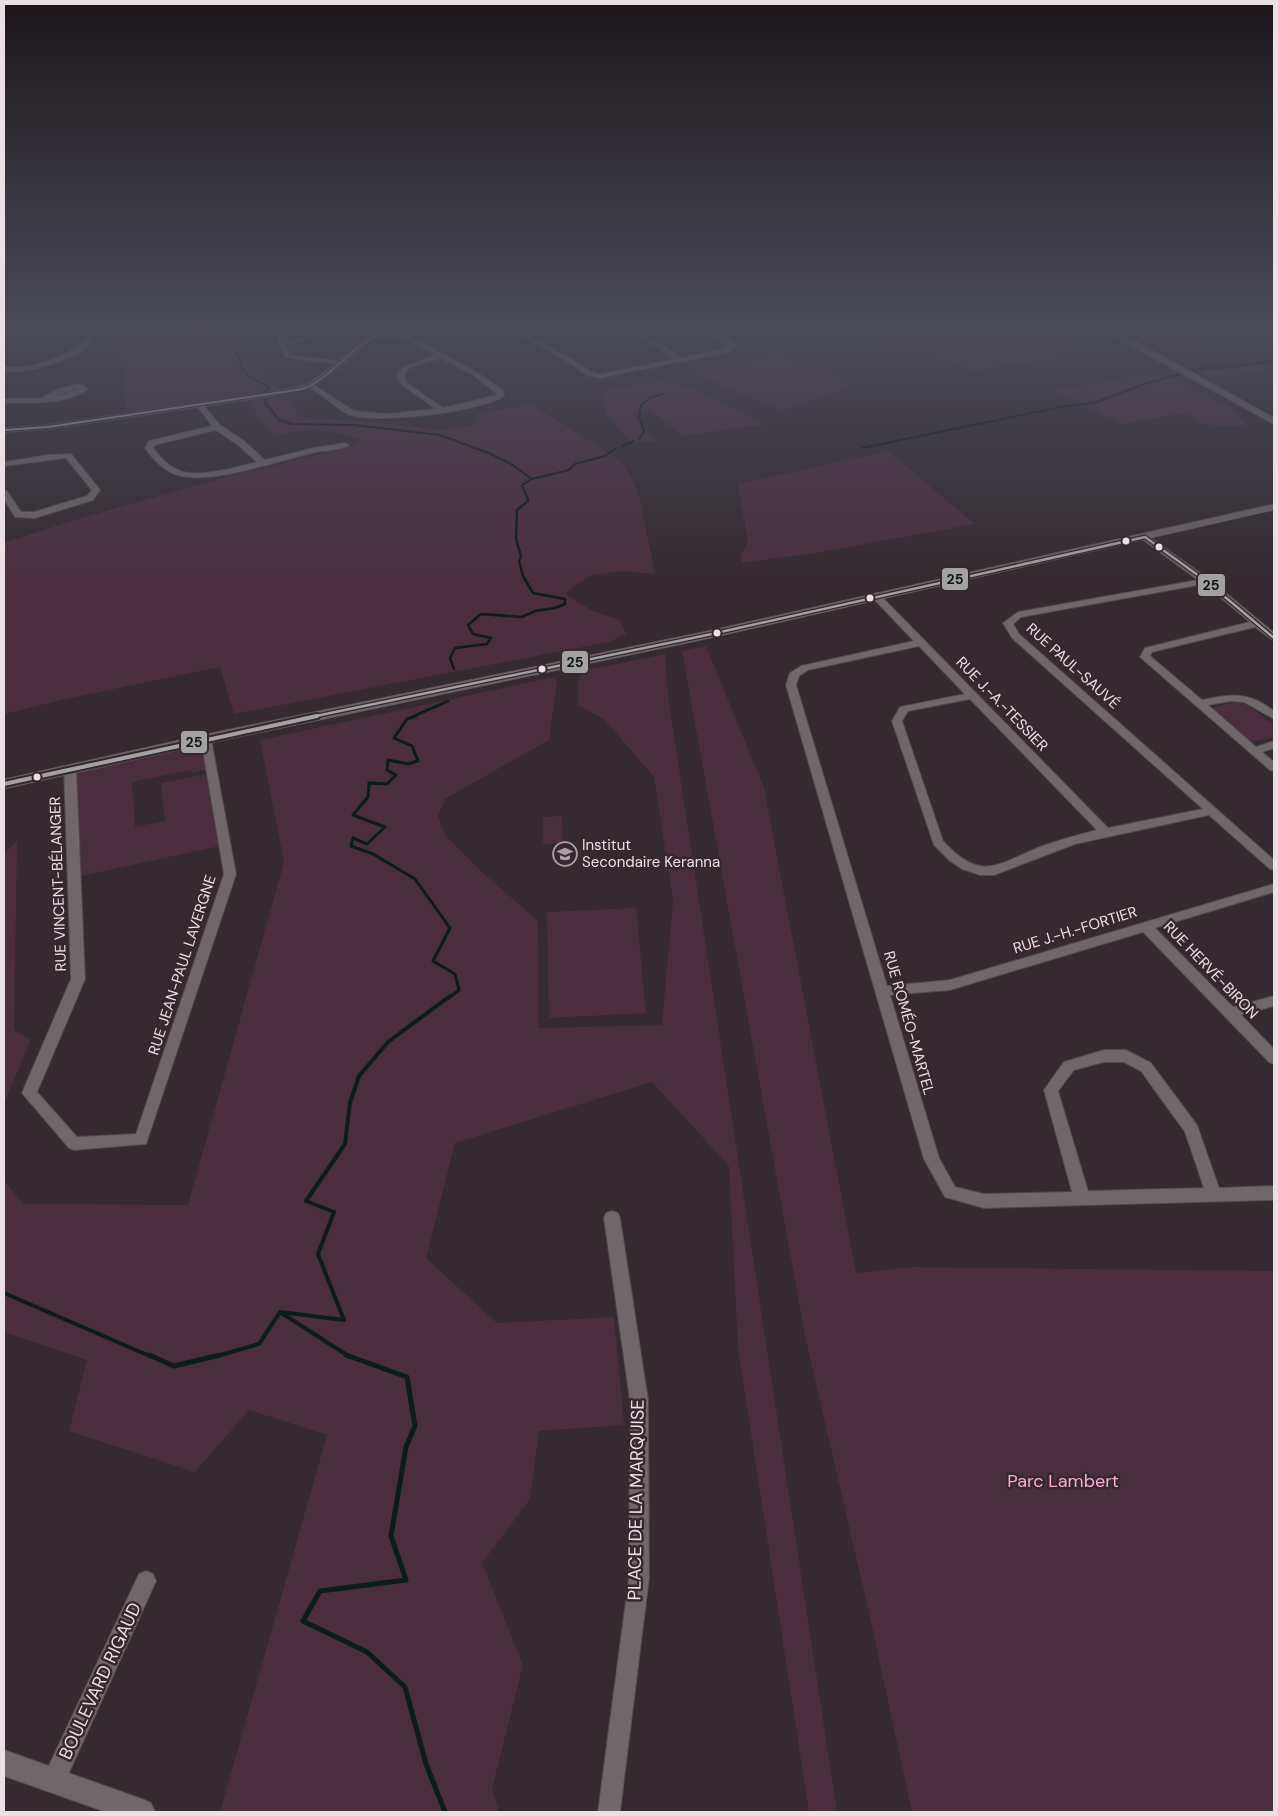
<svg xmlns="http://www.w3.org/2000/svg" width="1278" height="1816" viewBox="0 0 1278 1816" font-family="'DM Sans',sans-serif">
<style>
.green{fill:#4b2e3e}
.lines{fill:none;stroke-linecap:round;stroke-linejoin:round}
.stream-far4{stroke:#0a1d18;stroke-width:2}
.stream-far3{stroke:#0a1d18;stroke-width:2.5}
.stream-far2{stroke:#0a1d18;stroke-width:3}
.stream-far1{stroke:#0a1d18;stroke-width:4}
.stream{stroke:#0a1d18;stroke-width:5}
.minor-casing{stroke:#51494d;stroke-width:2}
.tertiary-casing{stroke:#51494d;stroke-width:2}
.secondary-casing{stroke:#51494d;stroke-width:1}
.minor{fill:#6f676a;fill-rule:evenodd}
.tertiary{fill:#6f676a;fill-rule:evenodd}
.secondary{fill:#6b6266;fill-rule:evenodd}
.bus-1-far2-casing{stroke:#37272f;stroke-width:4}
.bus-1-far1-casing{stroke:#37272f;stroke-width:5}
.bus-1-casing{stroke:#37272f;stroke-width:8}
.bus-1-far2{stroke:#a2a2a2;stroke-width:2}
.bus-1-far1{stroke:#a2a2a2;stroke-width:2.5}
.bus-1{stroke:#a2a2a2;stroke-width:4}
.bus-dot{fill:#ebe0e5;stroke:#37272f;stroke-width:2}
.labels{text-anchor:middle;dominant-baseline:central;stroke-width:5;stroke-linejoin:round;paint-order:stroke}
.street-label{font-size:15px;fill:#ebe0e5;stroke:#37272f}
.poi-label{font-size:15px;fill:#ebe0e5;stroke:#37272f;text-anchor:start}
.near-park-label{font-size:18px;fill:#fdabd4;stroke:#37272f}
.near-street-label{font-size:18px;fill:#ebe0e5;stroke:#37272f}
.line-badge{stroke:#37272f;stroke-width:2}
.pale-badge-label{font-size:14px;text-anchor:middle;font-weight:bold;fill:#111}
</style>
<rect width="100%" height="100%" fill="#342a2f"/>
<path class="green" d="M 96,327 L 148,327 L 167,333 L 196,334 L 226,338 L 248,363 L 282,391 L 127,414 L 121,355 L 126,338 L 95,334 Z
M 866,327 L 1053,327 L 1055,329 L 1040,333 L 993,328 L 989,334 C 1012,356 1041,342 1068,349 L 1067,356 L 974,371 L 892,339 Z
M 1113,327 L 1257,327 L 1151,343 Z
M 779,354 L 836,374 L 851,387 L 782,410 L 727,388 L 695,372 Z
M 1255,362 L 1268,371 L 1206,379 L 1198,370 Z
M 1164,374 L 1230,407 L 1249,427 L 1203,424 L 1184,413 L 1122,424 L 1053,390 L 1125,378 Z
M 667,378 L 766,424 L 683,436 L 649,409 L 631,415 L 657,442 L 629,442 L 607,414 L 600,392 Z
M 286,396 L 299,417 L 398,425 L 441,430 L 478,424 L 475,414 L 531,404 L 621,461 L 633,481 L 640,499 L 655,574 L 622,571 L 589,576 L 565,594 L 593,611 L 620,620 L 626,634 L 609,642 L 234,714 L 220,667 L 70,698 L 4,714 L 4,543 L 81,518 L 208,482 L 352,446 L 360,440 C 327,427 311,429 276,435 L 259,420 L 251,402 Z
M 888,451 L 975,524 L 821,552 L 742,563 L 740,557 L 748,542 L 738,484 Z
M 706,646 L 764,788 L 856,1273 L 912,1267 L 1274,1271 L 1274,1812 L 912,1812 L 869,1613 L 805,1336 L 682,651 Z
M 665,654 L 668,696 L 837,1812 L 809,1812 L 738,1348 L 729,1166 L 652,1082 L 455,1143 L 426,1258 L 497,1323 L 614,1317 L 624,1425 L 539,1431 L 530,1499 L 482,1563 L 523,1665 L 492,1789 L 499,1812 L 220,1812 L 327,1435 L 249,1410 L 195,1472 L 69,1431 L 87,1360 L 4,1332 L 4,1180 L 23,1204 L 188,1205 L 284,862 L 260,740 L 554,677 L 557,682 L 549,740 L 445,799 L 438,816 L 446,836 L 482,872 L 538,921 L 539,1028 L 662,1025 L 673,900 L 654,777 L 605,720 L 578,705 L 579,678 L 582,671 Z
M 1242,700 L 1274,725 L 1274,737 L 1251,742 L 1211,708 Z
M 206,739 L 211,769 L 192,773 L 191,770 L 132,782 L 135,827 L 165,821 L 161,783 L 212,773 L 224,845 L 73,878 L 70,769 Z
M 562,816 L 563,843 L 543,844 L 543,817 Z
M 17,842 L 14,1030 L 28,1038 L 30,1042 L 6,1099 L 4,1099 L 4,853 Z
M 636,908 L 646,1013 L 549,1018 L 547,912 Z"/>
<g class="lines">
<path class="stream-far4" d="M 151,327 L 218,334 L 239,357 L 242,369 L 250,377 L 269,387 L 266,391
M 266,398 L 265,403 L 279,420 L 292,424 L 354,425 L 440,435 L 491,454 L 511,464 L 532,479 L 522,485 L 527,498
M 639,439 L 644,432 L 639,417 L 641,405 L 650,398 L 663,394
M 622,446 L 634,441
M 862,448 L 1061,407 L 1094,403 L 1150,382 L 1205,368 L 1224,368 L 1274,361
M 532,479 L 569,470 L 575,464 L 605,456 L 616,448"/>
<path class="stream-far3" d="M 454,669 L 450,658 L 455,648 L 487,644 L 491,638 L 473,634 L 468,625 L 481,614 L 522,617 L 535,611 L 555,608 L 565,604 L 565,599 L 533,593 L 523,576 L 519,561 L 521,557 L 516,538 L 517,510 L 528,501 L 527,497
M 412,717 L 448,701"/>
<path class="stream-far2" d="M 416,716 L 407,719 L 394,738 L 412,746 L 418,761 L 408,764 L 388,760 L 387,770 L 396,775 L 387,784 L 369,783 L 368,797 L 353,815 L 385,827 L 367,844 L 353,838 L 351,846 L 373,854 L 415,879 L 450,928 L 433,961 L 455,974 L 459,990 L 449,998"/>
<path class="stream-far1" d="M 4,1293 L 152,1357
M 214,1357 L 259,1344 L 280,1312
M 350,1357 L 280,1312 L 344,1320 L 318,1254 L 334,1212 L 306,1201 L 345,1144 L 350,1103 L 359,1076 L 388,1042 L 450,996"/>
<path class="stream" d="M 149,1355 L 174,1366 L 220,1355
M 346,1355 L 407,1377 L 415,1426 L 406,1447 L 391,1536 L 406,1580 L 320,1591 L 303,1621 L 367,1652 L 405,1687 L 426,1764 L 445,1812"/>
<g class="minor-casing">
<path id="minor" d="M 93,327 L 99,327 C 96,335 93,342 85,349 C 67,362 25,374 4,371 L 4,366 C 23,374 77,353 89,336 L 4,335 L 4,331 L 91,332 Z
M 287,327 L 296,327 L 287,331 L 285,341 L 296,339 L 308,333 L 302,327 L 311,327 L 315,334 L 299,342 L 285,344 L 290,355 L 339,361 L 367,337 L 391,333 L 410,336 L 476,372 L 503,390 L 504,396 C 480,412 375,425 348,414 C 334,408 324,394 309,388 L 273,396 L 204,406 L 220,425 L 244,441 L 265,460 L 314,448 L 345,443 L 349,445 C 340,451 323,450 312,453 C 276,461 212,485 177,475 C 164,471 153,459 145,448 L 149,441 L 212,426 L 198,407 L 48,429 L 4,432 L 4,428 L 48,425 L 273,392 L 308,384 L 335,364 L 285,357 L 278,343 L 281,330 ZM 391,337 L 408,340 L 436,355 L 405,366 L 397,375 L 402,385 L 436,409 L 386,414 L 354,411 L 315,386 L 343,364 L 371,339 ZM 441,358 L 472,374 L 496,393 L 496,395 L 443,408 L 407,383 L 404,375 L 409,368 ZM 216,430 L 238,445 L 257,462 C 237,467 200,478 180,471 C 169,467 160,457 153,448 L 155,445 Z
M 507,327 L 514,327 L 571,359 L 591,372 L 600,374 L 675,359 L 651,343 L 615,327 C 638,327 663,345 682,358 L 729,347 L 695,327 C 708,327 729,336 736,347 L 729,352 L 600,378 L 587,375 L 567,361 Z
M 76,384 L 83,385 L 88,389 C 69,405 27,403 4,403 L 4,399 L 41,398 L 59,389 ZM 76,389 L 80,389 L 66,394 L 54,396 Z
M 71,454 L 100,490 L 93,500 L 35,518 L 15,517 L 4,499 L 4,491 L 7,491 L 21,512 L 34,512 L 87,496 L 92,490 L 66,458 L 4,466 L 4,462 L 49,455 Z
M 1145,534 L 1209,579 L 1274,633 L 1274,641 L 1255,627 L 1152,652 L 1150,656 L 1202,700 C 1232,694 1248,691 1274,711 L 1274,719 L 1244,702 L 1231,701 L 1208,705 L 1256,747 L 1274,741 L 1274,748 L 1262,752 L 1274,762 L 1274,771 L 1270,770 L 1140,657 L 1145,648 L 1250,622 L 1204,584 L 1021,617 L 1013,624 L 1019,634 L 1274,860 L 1274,870 L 1270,869 L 1209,815 L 1075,844 L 994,875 L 980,875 L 962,869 L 950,861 L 934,845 L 892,721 L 900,707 L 965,694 L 919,646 L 808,670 L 799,676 L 796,685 L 887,986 L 950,980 L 1274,884 L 1274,892 L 1155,928 L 1233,1007 L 1274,996 L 1274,1006 L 1241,1015 L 1274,1049 L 1274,1064 L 1269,1062 L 1143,932 L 950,990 L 890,995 L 939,1158 L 955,1187 L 984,1194 L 1072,1192 L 1044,1090 L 1064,1062 L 1104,1050 L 1126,1050 L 1151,1063 L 1197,1125 L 1219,1188 L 1274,1186 L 1274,1200 L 984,1208 L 945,1197 L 924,1159 L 786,685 L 790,673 L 801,666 L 914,641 L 871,596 L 876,593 L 879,594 L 1108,828 L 1203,809 L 1012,638 L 1003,623 L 1018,612 L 1198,580 L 1142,539 L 1142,535 ZM 970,699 L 1097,830 C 1078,835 1058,840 1040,847 C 997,864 982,883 943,841 L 902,721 L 908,711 ZM 1104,1062 L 1124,1062 L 1141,1071 L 1185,1132 L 1204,1188 L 1088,1191 L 1058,1091 L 1074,1070 Z
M 206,736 L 211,739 L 236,874 L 146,1144 L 74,1150 L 69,1148 L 22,1093 L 71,979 L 64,769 L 70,766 L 76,769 L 85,979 L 37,1092 L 77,1137 L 136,1134 L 224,874 L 201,739 Z
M 612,1211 L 618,1213 L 620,1218 L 648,1400 L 649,1578 L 620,1812 L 598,1812 L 629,1578 L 630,1400 L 604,1218 L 606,1213 Z
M 146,1571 L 153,1574 L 156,1581 L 62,1788 L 54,1791 L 46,1788 L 43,1780 L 46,1772 L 139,1574 Z"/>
</g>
<g class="tertiary-casing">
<path id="tertiary" d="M 1097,327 L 1107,327 L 1138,342 L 1274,418 L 1274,424 Z
M 4,1750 L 142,1799 L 151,1803 L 155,1812 L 106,1812 L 4,1776 Z"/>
</g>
<g class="secondary-casing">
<path id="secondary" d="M 1274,504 L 1274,510 L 707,639 L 206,744 L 4,789 L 4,779 L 206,734 L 707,631 Z"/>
</g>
<use href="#minor" class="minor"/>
<use href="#tertiary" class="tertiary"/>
<use href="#secondary" class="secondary"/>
<g class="bus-1-far2-casing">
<path id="bus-1-far2" d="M 4,430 L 48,427 L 303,389 C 332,378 348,348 377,336 L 375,327"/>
</g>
<g class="bus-1-far1-casing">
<path id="bus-1-far1" d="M 1145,537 L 1206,581 L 1274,638
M 311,717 L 707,635 L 1145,537"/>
</g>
<g class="bus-1-casing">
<path id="bus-1" d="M 4,784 L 317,716"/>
</g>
<use href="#bus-1-far2" class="bus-1-far2"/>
<use href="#bus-1-far1" class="bus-1-far1"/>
<use href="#bus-1" class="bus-1"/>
</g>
<linearGradient id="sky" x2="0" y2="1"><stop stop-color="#1d171a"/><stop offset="0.56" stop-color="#4a4a58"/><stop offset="1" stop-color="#4a4a58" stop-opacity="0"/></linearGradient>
<rect width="1278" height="581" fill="url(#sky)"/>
<defs>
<g id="school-ring" transform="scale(1.25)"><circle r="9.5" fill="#37272f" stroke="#aba0a5" stroke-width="1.5"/><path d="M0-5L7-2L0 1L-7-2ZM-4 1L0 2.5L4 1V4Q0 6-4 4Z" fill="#aba0a5"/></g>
</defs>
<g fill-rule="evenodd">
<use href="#school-ring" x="565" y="854"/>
</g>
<g class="bus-dot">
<circle cx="1126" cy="541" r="4.5"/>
<circle cx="1159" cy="547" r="4.5"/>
<circle cx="870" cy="598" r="4.5"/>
<circle cx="717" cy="633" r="4.5"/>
<circle cx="542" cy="669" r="4.5"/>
<circle cx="37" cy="777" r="4.5"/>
</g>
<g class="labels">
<g class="street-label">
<text transform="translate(1073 666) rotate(42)">RUE PAUL-SAUVÉ</text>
<text transform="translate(1002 704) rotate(46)">RUE J.-A.-TESSIER</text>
<text transform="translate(58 884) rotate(-92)">RUE VINCENT-BÉLANGER</text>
<text transform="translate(1075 930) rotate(-17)">RUE J.-H.-FORTIER</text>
<text transform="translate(182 965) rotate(-72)">RUE JEAN-PAUL LAVERGNE</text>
<text transform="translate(1211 970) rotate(46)">RUE HERVÉ-BIRON</text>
<text transform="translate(909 1023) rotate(74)">RUE ROMÉO-MARTEL</text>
</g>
<g class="poi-label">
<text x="582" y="845">Institut<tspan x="582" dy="17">Secondaire Keranna</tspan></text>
</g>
<g class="near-park-label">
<text x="1063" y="1481">Parc Lambert</text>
</g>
<g class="near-street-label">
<text transform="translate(636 1500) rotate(-89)">PLACE DE LA MARQUISE</text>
<text transform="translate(100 1681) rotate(-65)">BOULEVARD RIGAUD</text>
</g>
</g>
<g class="line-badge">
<rect x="941" y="567" width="28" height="24" rx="5" fill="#a2a2a2"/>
<rect x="1197" y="573" width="29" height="24" rx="5" fill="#a2a2a2"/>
<rect x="561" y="650" width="28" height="24" rx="5" fill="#a2a2a2"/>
<rect x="180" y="730" width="28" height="24" rx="5" fill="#a2a2a2"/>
</g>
<g class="pale-badge-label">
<text x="955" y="584">25</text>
<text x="1211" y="590">25</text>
<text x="575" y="667">25</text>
<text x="194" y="747">25</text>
</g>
<rect width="1278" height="1816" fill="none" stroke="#ebe0e5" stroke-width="10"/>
</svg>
